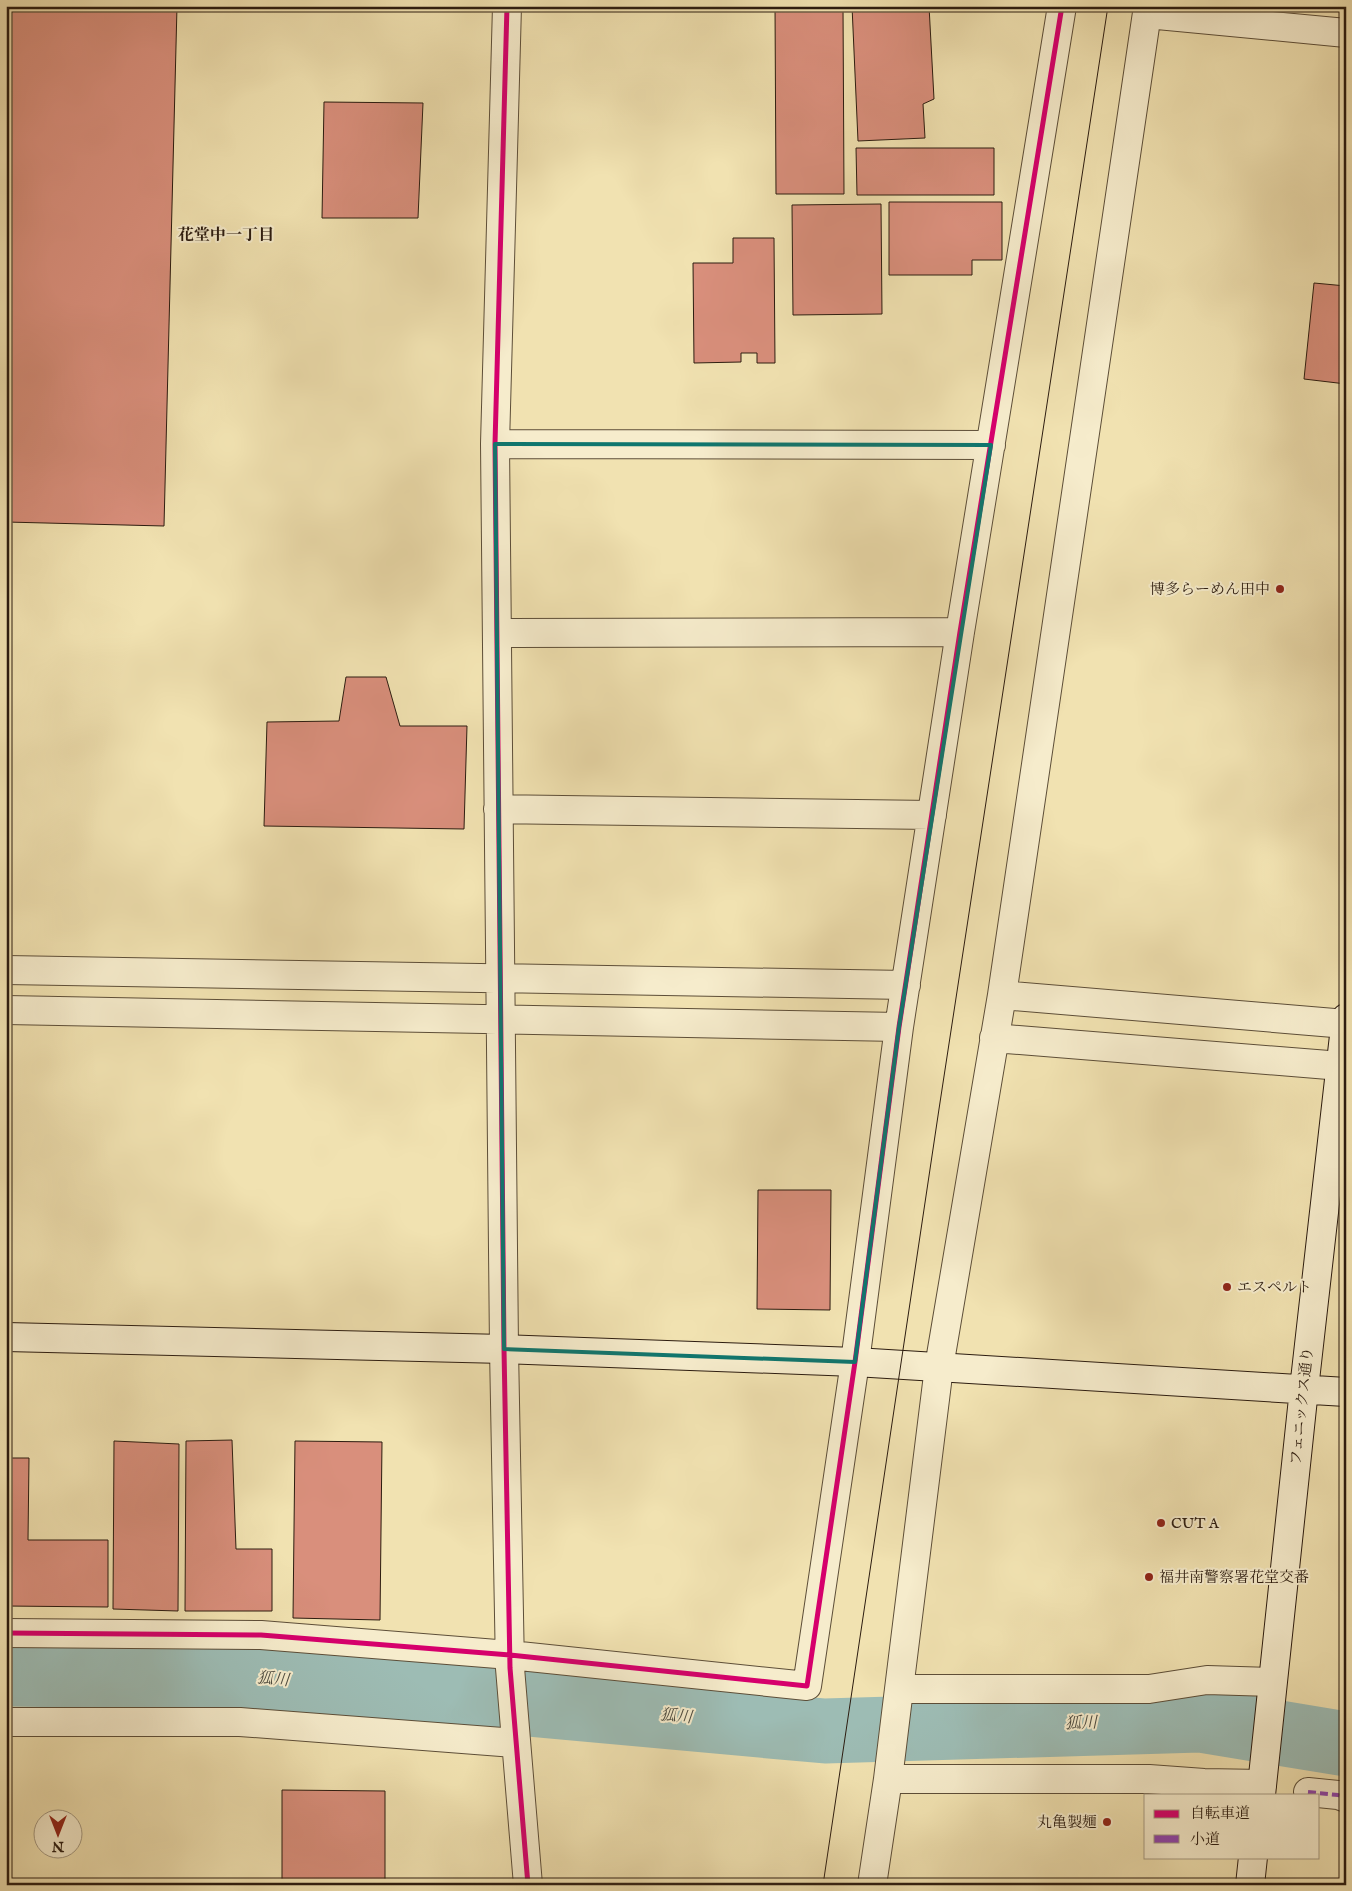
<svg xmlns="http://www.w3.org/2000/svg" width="1352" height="1891" viewBox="0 0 1352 1891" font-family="'IM FELL English','Noto Serif JP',serif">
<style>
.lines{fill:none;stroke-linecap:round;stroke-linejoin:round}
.river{stroke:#9dbcb4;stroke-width:65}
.building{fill:#d98f7c;stroke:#2c1c10}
.street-casing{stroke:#5d4e38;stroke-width:30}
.secondary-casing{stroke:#2c1c10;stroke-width:30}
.street{stroke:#f6eccc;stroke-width:28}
.secondary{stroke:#f6eccc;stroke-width:28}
.tram{stroke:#2c1c10;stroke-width:1}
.quiet{stroke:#8e44ad;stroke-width:4;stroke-dasharray:8 4;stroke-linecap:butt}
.cycleway-casing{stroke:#f6eccc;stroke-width:8}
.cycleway{stroke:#d6006c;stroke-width:5}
.marked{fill:none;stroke:#0f766e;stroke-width:4;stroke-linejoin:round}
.poi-dot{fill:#8f2418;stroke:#f6eccc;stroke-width:2}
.labels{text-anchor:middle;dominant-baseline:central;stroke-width:4;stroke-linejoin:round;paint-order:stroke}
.poi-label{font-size:15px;fill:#2c1c10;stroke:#f6eccc;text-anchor:start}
.street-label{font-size:15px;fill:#2c1c10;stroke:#f6eccc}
.neighbourhood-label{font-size:16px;font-weight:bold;fill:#2c1c10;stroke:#f6eccc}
.water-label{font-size:16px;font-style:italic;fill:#4e4c41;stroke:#f6eccc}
</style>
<rect width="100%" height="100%" fill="#f1e2b1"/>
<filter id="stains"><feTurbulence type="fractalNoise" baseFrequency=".004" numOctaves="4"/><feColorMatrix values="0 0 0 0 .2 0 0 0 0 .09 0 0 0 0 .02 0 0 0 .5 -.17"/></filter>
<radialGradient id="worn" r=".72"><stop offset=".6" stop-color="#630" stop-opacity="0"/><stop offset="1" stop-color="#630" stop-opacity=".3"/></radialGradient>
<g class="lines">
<path class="river" d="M 6,1674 L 230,1677 L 825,1731 L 1200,1720 L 1346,1744"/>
</g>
<path class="building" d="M 6,6 L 177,6 L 164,526 L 6,522 Z
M 775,6 L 843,6 L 844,194 L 776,194 Z
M 852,6 L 929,6 L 934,99 L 923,104 L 925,138 L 858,141 Z
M 324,102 L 423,103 L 418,218 L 322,218 Z
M 856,148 L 994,148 L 994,195 L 857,195 Z
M 889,202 L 1002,202 L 1002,260 L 972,260 L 972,275 L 889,275 Z
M 881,204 L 882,314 L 793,315 L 792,205 Z
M 733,238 L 774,238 L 775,363 L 757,363 L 757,353 L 741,353 L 741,362 L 694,363 L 693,263 L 733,263 Z
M 1314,283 L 1346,286 L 1346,384 L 1304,379 Z
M 346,677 L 386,677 L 400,726 L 467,726 L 464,829 L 264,826 L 267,722 L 339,721 Z
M 758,1190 L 831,1190 L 830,1310 L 757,1309 Z
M 232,1440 L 236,1549 L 272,1549 L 272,1611 L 185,1611 L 186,1441 Z
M 114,1441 L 179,1444 L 178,1611 L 113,1609 Z
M 295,1441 L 382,1442 L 380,1620 L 293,1618 Z
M 6,1458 L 29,1458 L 28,1540 L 108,1540 L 108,1607 L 6,1606 Z
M 282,1790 L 385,1791 L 385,1882 L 282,1882 Z"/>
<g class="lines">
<g class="street-casing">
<path id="street" d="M 507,6 L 495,444 L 504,1349 L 510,1668 L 528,1885
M 1148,6 L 1002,995 L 939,1367 L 899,1689 L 1149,1689 L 1207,1680 L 1272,1682
M 1147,14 L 1346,33
M 495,444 L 991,445
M 497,633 L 960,632
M 498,809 L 932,815
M 6,970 L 906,985
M 1002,995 L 1346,1024
M 6,1010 L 899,1027
M 994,1038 L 1341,1066
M 6,1633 L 261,1635 L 510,1655 L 807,1686 L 855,1362 L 899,1027 L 960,632 L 1062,6
M 6,1722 L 240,1722 L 515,1743
M 888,1779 L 899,1689
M 1308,1792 L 1338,1795 L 1346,1798
M 872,1885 L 888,1779 L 1149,1779 L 1204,1783 L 1262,1784"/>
</g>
<g class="secondary-casing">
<path id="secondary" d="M 6,1337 L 504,1349 L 855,1362 L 1346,1392
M 1261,1795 L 1304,1389 L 1346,1018
M 1250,1885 L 1253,1857"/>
</g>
<use href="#street" class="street"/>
<use href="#secondary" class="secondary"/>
<path class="tram" d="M 823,1885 L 939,1109 L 1108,6"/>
<path class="quiet" d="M 1308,1792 L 1338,1795 L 1346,1798"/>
<g class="cycleway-casing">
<path id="cycleway" d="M 507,6 L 495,444 L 504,1349 L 510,1668 L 528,1885
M 6,1633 L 261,1635 L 510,1655 L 807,1686 L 855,1362 L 899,1027 L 960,632 L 1062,6"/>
</g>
<use href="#cycleway" class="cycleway"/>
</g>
<path class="marked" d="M 495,444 L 991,445 L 899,1027 L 855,1362 L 504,1349 Z"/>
<g class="poi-dot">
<circle cx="1280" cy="589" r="5"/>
<circle cx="1227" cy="1287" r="5"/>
<circle cx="1161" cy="1523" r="5"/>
<circle cx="1149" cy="1577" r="5"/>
<circle cx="1107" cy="1822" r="5"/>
</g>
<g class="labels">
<g class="poi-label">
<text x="1270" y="589" text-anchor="end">博多らーめん田中</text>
<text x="1237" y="1287">エスペルト</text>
<text x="1171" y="1523">CUT A</text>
<text x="1159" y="1577">福井南警察署花堂交番</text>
<text x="1097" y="1822" text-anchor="end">丸亀製麺</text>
</g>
<g class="street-label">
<text transform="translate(1302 1406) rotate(-84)">フェニックス通り</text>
</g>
<g class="neighbourhood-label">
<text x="226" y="236">花堂中一丁目</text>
</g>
<g class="water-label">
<text transform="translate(273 1680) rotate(5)">狐川</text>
<text transform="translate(676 1717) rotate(5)">狐川</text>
<text transform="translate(1081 1724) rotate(-2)">狐川</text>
</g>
</g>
<rect width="1352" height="1891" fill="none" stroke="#f1e2b1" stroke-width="25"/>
<rect x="8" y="8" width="1337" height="1876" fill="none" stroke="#2c1c10" stroke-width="2.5"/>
<rect x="12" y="12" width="1327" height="1866" fill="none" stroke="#2c1c10"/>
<rect x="1144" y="1794" width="175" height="65" fill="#f6eccc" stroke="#a59981"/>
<rect x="1154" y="1810" width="25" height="8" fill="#d6006c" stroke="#a59981"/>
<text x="1190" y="1818" font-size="15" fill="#2c1c10">自転車道</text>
<rect x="1154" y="1835" width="25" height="8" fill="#8e44ad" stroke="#a59981"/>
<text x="1190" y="1844" font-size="15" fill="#2c1c10">小道</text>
<g transform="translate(58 1834) rotate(180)"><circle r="24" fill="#f6eccc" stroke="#a59981"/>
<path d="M0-4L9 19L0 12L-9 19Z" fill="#8f2418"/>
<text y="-8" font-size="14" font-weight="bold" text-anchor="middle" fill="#2c1c10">N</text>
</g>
<rect width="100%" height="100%" filter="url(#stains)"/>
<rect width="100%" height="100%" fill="url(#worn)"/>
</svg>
